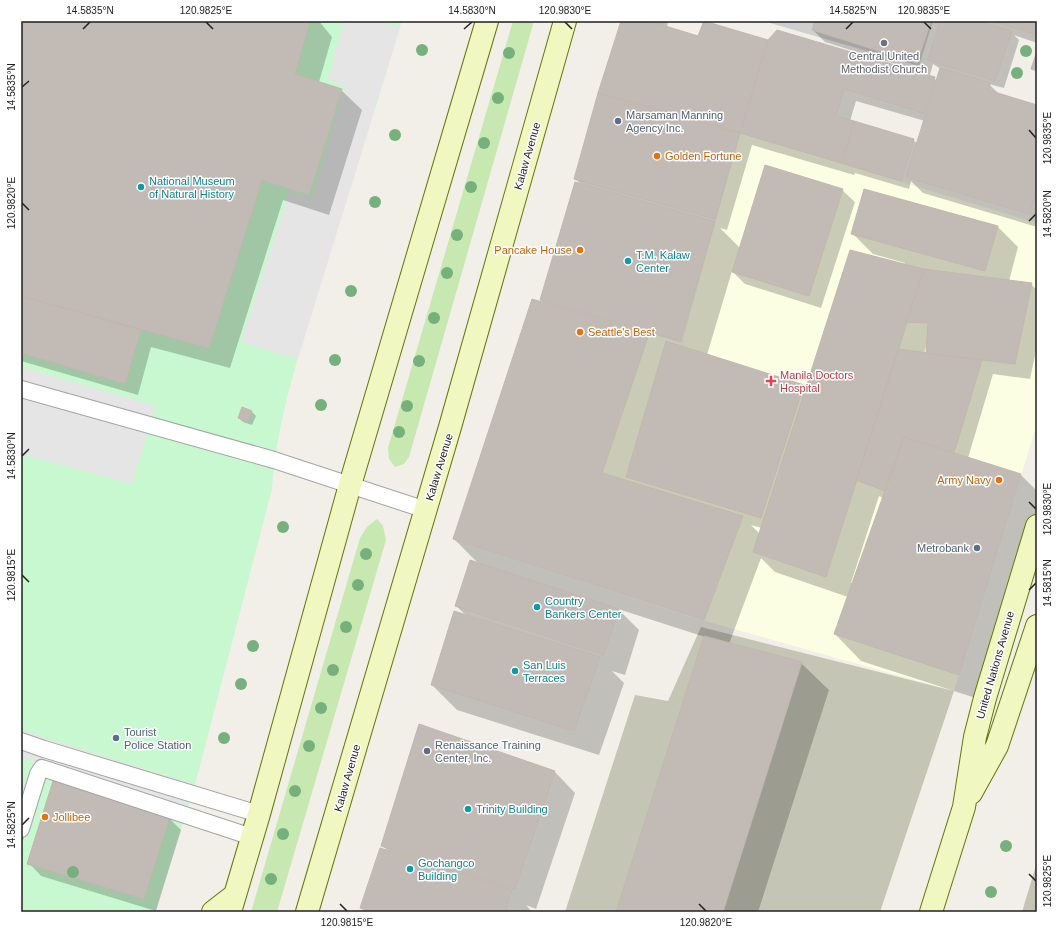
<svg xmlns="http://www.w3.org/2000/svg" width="1058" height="933" viewBox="0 0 1058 933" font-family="Arial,sans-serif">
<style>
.education{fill:#fcfee4}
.religious{fill:#cfcfcf}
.construction{fill:#c4c5b4}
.grass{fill:#c8e8b1}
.park{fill:#c8f8d0}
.parking{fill:#e5e5e5}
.shadow{fill:#0003;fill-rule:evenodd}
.building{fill:#c2bbb5;stroke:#c2b7ab}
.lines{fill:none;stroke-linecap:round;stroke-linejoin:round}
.lane-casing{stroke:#a5a5a5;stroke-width:18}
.secondary-casing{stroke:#62760a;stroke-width:24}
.lane{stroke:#fff;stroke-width:16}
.secondary{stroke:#f0f7c0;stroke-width:22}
.tree{fill:#76b07c}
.ticks{fill:none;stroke:#212121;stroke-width:1.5}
.worship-dot{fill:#6b7280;stroke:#fff;stroke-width:1.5}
.service-dot{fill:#5c6f8a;stroke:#fff;stroke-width:1.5}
.food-dot{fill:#e8710a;stroke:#fff;stroke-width:1.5}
.culture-dot{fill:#0f9aa8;stroke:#fff;stroke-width:1.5}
.health-dot{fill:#e0444e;stroke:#fff;stroke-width:1.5}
.labels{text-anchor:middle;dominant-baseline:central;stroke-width:3;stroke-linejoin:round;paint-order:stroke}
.worship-label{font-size:11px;fill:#5b616d;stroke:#fff}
.service-label{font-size:11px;fill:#4e5e75;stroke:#fff;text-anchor:start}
.street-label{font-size:11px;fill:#212121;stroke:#fff}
.food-label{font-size:11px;fill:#c56008;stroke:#fff;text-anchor:start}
.culture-label{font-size:11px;fill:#0d838f;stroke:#fff;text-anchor:start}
.health-label{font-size:11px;fill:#be3a42;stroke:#fff;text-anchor:start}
.neatline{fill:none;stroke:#212121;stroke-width:1.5}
.ticks-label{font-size:10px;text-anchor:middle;fill:#212121}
</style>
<rect width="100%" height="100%" fill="#f1efe8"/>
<path class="education" d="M 740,133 L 1037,223 L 1037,424 L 954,691 L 691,617 L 453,539 L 532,299 L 682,343 Z"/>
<path class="religious" d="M 763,21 L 933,21 L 919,66 Z"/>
<path class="construction" d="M 701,627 L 954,691 L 880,912 L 565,912 L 635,695 L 668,701 Z
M 1037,862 L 1037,912 L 1022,912 Z"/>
<path class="grass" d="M 513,21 L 534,21 L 409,457 L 404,464 L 395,467 L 389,459 L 388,448 Z
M 377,519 L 383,526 L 386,540 L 277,912 L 251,912 L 360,538 L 367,527 Z"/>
<path class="park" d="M 21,21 L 402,21 C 376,106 350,190 323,275 C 302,345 277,416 272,489 L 195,785 L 155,912 L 21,912 Z"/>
<path class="parking" d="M 344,21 L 372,21 L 400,27 L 298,359 L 241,342 L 289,192 L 312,198 L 345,86 L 328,80 Z
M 21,367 L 156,406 L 132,484 L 21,454 Z
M 21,730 L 192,784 L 184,809 L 21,757 Z"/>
<path class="shadow" d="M 21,21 L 319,21 L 332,37 L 319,82 L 341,90 L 362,110 L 329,215 L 283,200 L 230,368 L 151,347 L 138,395 L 21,361 Z
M 622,21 L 668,21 L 667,27 L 698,37 L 703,22 L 768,41 L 934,78 L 937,81 L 941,69 L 933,64 L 930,75 L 825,42 L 813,30 L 816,21 L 1037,21 L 1037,43 L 1014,35 L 1019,40 L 1004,88 L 989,84 L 1000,95 L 1037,106 L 1037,227 L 923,193 L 911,181 L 909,189 L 855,173 L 854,175 L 752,145 L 727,230 L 720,228 L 740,248 L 842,190 L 855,202 L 821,308 L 745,284 L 732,271 L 707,355 L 804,386 L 807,389 L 905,265 L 905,263 L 873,254 L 852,233 L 998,227 L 1018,247 L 1009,281 L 1031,284 L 1037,290 L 1037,346 L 1030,379 L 993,374 L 968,458 L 1021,475 L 1037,491 L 1037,535 L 985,701 L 861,661 L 835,634 L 848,597 L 775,572 L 761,558 L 729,644 L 801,663 L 829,690 L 758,912 L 618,912 L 705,637 L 618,609 L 639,630 L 625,675 L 612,671 L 624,683 L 599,755 L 457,710 L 432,685 L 466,615 L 456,606 L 479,564 L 454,539 L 546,305 L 541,300 L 581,184 L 575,179 ZM 856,101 L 925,121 L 918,144 L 913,140 L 850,121 ZM 926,347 L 927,354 L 924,353 ZM 879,496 L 883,498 L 853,583 L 851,583 ZM 751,525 L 762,528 L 760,534 Z
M 252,412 L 256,416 L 252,425 L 243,422 L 239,418 Z
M 419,725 L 555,772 L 575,793 L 536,909 L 526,905 L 532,912 L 366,912 L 361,908 L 389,852 L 382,845 Z
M 21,796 L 34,808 L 21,846 Z
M 169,818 L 181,830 L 156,911 L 41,876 L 29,863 Z"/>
<path class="building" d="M 21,21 L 310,21 L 295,74 L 342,89 L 309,195 L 262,180 L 209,348 L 21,296 Z
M 621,21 L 649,21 L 698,36 L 704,21 L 768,40 L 740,133 L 598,93 Z
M 649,21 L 664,21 L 662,25 Z
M 815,21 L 931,21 L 917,63 L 812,30 Z
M 940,21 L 978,21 L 1012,31 L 995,81 L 928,60 Z
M 993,21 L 1037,21 L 1037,35 Z
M 777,30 L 935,77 L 924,113 L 844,89 L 836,116 L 854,121 L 842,163 L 740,133 L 768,40 Z
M 1037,51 L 1037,71 L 1031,69 Z
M 940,68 L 990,83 L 988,90 L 1037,105 L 1037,189 L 1029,214 L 906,177 Z
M 598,93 L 740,133 L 715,219 L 574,179 Z
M 854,121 L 914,139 L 901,181 L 842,163 Z
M 765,165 L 843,189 L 809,296 L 732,272 Z
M 575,182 L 715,222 L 680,341 L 540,300 Z
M 864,189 L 998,226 L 985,271 L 851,234 Z
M 1037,189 L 1037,216 L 1029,214 Z
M 850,250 L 924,269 L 826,577 L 753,552 Z
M 924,269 L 1032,283 L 1015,364 L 926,353 L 928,323 L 906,322 Z
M 21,296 L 141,330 L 125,384 L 21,353 Z
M 532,299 L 649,334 L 602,473 L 743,516 L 704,620 L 453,539 Z
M 666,341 L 804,385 L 761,518 L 626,477 Z
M 898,349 L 982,360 L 954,453 L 904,437 L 885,491 L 856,480 Z
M 242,407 L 252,411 L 248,422 L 238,418 Z
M 904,437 L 1021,474 L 959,675 L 834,634 Z
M 470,560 L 619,609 L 604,655 L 455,606 Z
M 454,611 L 600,657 L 574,731 L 431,685 Z
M 704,636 L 802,662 L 723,912 L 616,912 Z
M 419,724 L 555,771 L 515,889 L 381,846 Z
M 53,781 L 170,817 L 144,899 L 27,864 Z
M 380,848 L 512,890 L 505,912 L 373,912 L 360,908 Z"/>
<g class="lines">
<g class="lane-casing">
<path id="lane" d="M 21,389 L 274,460 L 426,510
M 21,741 L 44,749 L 259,814
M 21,829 L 38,774 L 42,768 L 252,837"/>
</g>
<g class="secondary-casing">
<path id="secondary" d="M 971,793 L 997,746 L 1037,626
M 213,912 L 235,895
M 230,912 L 259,814 L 350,485 L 487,21
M 307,912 L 450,427 L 565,21
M 931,912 L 964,807 L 975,737 L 985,698 L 1037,526"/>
</g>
<use href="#lane" class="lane"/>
<use href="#secondary" class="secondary"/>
</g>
<g class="tree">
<circle cx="422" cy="50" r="6"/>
<circle cx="1026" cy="51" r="6"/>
<circle cx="509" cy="53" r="6"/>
<circle cx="1017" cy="73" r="6"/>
<circle cx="498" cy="98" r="6"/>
<circle cx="395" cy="135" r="6"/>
<circle cx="484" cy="143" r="6"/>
<circle cx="471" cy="187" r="6"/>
<circle cx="375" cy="202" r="6"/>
<circle cx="457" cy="235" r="6"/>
<circle cx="447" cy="273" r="6"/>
<circle cx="351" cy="291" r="6"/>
<circle cx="434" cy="318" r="6"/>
<circle cx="335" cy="360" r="6"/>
<circle cx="419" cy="361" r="6"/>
<circle cx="321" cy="405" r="6"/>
<circle cx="407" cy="406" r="6"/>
<circle cx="399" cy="432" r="6"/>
<circle cx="283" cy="527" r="6"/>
<circle cx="366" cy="554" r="6"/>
<circle cx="358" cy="585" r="6"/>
<circle cx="346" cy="627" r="6"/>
<circle cx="253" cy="646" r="6"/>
<circle cx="333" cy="670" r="6"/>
<circle cx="241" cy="684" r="6"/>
<circle cx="321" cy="708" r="6"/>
<circle cx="224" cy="738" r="6"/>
<circle cx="309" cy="746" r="6"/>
<circle cx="295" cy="791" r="6"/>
<circle cx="283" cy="834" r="6"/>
<circle cx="1006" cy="846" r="6"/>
<circle cx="73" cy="872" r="6"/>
<circle cx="271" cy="879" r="6"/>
<circle cx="991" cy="892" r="6"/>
</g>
<path class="ticks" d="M 206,22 L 213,29M 565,22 L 572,29M 924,22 L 931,29M 83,29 L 90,22M 464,29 L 472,22M 846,29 L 853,22M 22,87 L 29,81M 1029,130 L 1036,138M 22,203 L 29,210M 1029,221 L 1036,214M 22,456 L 29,449M 1029,502 L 1036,509M 22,575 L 29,582M 1029,590 L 1036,583M 22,825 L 29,818M 1029,874 L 1036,881M 340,904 L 347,911M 699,904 L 706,911"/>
<circle class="worship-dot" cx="884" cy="43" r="4"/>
<g class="service-dot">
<circle cx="618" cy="121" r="4"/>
<circle cx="977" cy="548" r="4"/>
<circle cx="116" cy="738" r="4"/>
<circle cx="427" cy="751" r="4"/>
</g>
<g class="food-dot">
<circle cx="657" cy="156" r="4"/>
<circle cx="580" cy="250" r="4"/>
<circle cx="580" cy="332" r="4"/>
<circle cx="999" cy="480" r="4"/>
<circle cx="45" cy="817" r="4"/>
</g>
<g class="culture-dot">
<circle cx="141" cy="187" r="4"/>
<circle cx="628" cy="261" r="4"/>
<circle cx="537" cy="607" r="4"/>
<circle cx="515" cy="671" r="4"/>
<circle cx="468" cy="809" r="4"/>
<circle cx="410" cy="869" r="4"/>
</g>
<path class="health-dot" d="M769 375h4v4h4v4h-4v4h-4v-4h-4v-4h4z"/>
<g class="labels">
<g class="worship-label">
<text x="884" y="56">Central United<tspan x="884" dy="13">Methodist Church</tspan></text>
</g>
<g class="service-label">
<text x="626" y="115">Marsaman Manning<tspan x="626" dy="13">Agency Inc.</tspan></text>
<text x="969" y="548" text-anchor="end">Metrobank</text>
<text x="124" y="732">Tourist<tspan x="124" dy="13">Police Station</tspan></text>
<text x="435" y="745">Renaissance Training<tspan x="435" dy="13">Center, Inc.</tspan></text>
</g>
<g class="street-label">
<text transform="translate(527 156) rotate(-74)">Kalaw Avenue</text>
<text transform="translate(439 467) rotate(-73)">Kalaw Avenue</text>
<text transform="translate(995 665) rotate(-74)">United Nations Avenue</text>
<text transform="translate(347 778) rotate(-74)">Kalaw Avenue</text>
</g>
<g class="food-label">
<text x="665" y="156">Golden Fortune</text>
<text x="572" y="250" text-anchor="end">Pancake House</text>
<text x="588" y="332">Seattle's Best</text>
<text x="991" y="480" text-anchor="end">Army Navy</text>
<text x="53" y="817">Jollibee</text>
</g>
<g class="culture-label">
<text x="149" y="181">National Museum<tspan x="149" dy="13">of Natural History</tspan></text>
<text x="636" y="255">T.M. Kalaw<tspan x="636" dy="13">Center</tspan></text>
<text x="545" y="601">Country<tspan x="545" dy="13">Bankers Center</tspan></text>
<text x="523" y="665">San Luis<tspan x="523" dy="13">Terraces</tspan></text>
<text x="476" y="809">Trinity Building</text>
<text x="418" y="863">Gochangco<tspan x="418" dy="13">Building</tspan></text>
</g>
<g class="health-label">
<text x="780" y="375">Manila Doctors<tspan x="780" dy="13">Hospital</tspan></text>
</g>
</g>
<rect width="1058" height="933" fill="none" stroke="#ffffff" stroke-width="44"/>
<rect x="22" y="22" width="1014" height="889" class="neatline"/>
<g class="ticks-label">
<text x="90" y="14">14.5835°N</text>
<text x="206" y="14">120.9825°E</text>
<text x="472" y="14">14.5830°N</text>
<text x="565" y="14">120.9830°E</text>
<text x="853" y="14">14.5825°N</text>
<text x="924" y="14">120.9835°E</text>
<text transform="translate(11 87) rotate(-90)" y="4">14.5835°N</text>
<text transform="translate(1047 138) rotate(-90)" y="4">120.9835°E</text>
<text transform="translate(11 203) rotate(-90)" y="4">120.9820°E</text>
<text transform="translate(1047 214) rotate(-90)" y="4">14.5820°N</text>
<text transform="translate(11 456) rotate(-90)" y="4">14.5830°N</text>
<text transform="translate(1047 509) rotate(-90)" y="4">120.9830°E</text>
<text transform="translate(11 575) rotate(-90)" y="4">120.9815°E</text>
<text transform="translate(1047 583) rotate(-90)" y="4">14.5815°N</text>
<text transform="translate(11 825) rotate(-90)" y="4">14.5825°N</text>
<text transform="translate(1047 881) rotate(-90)" y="4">120.9825°E</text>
<text x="347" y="926">120.9815°E</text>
<text x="706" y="926">120.9820°E</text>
</g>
</svg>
